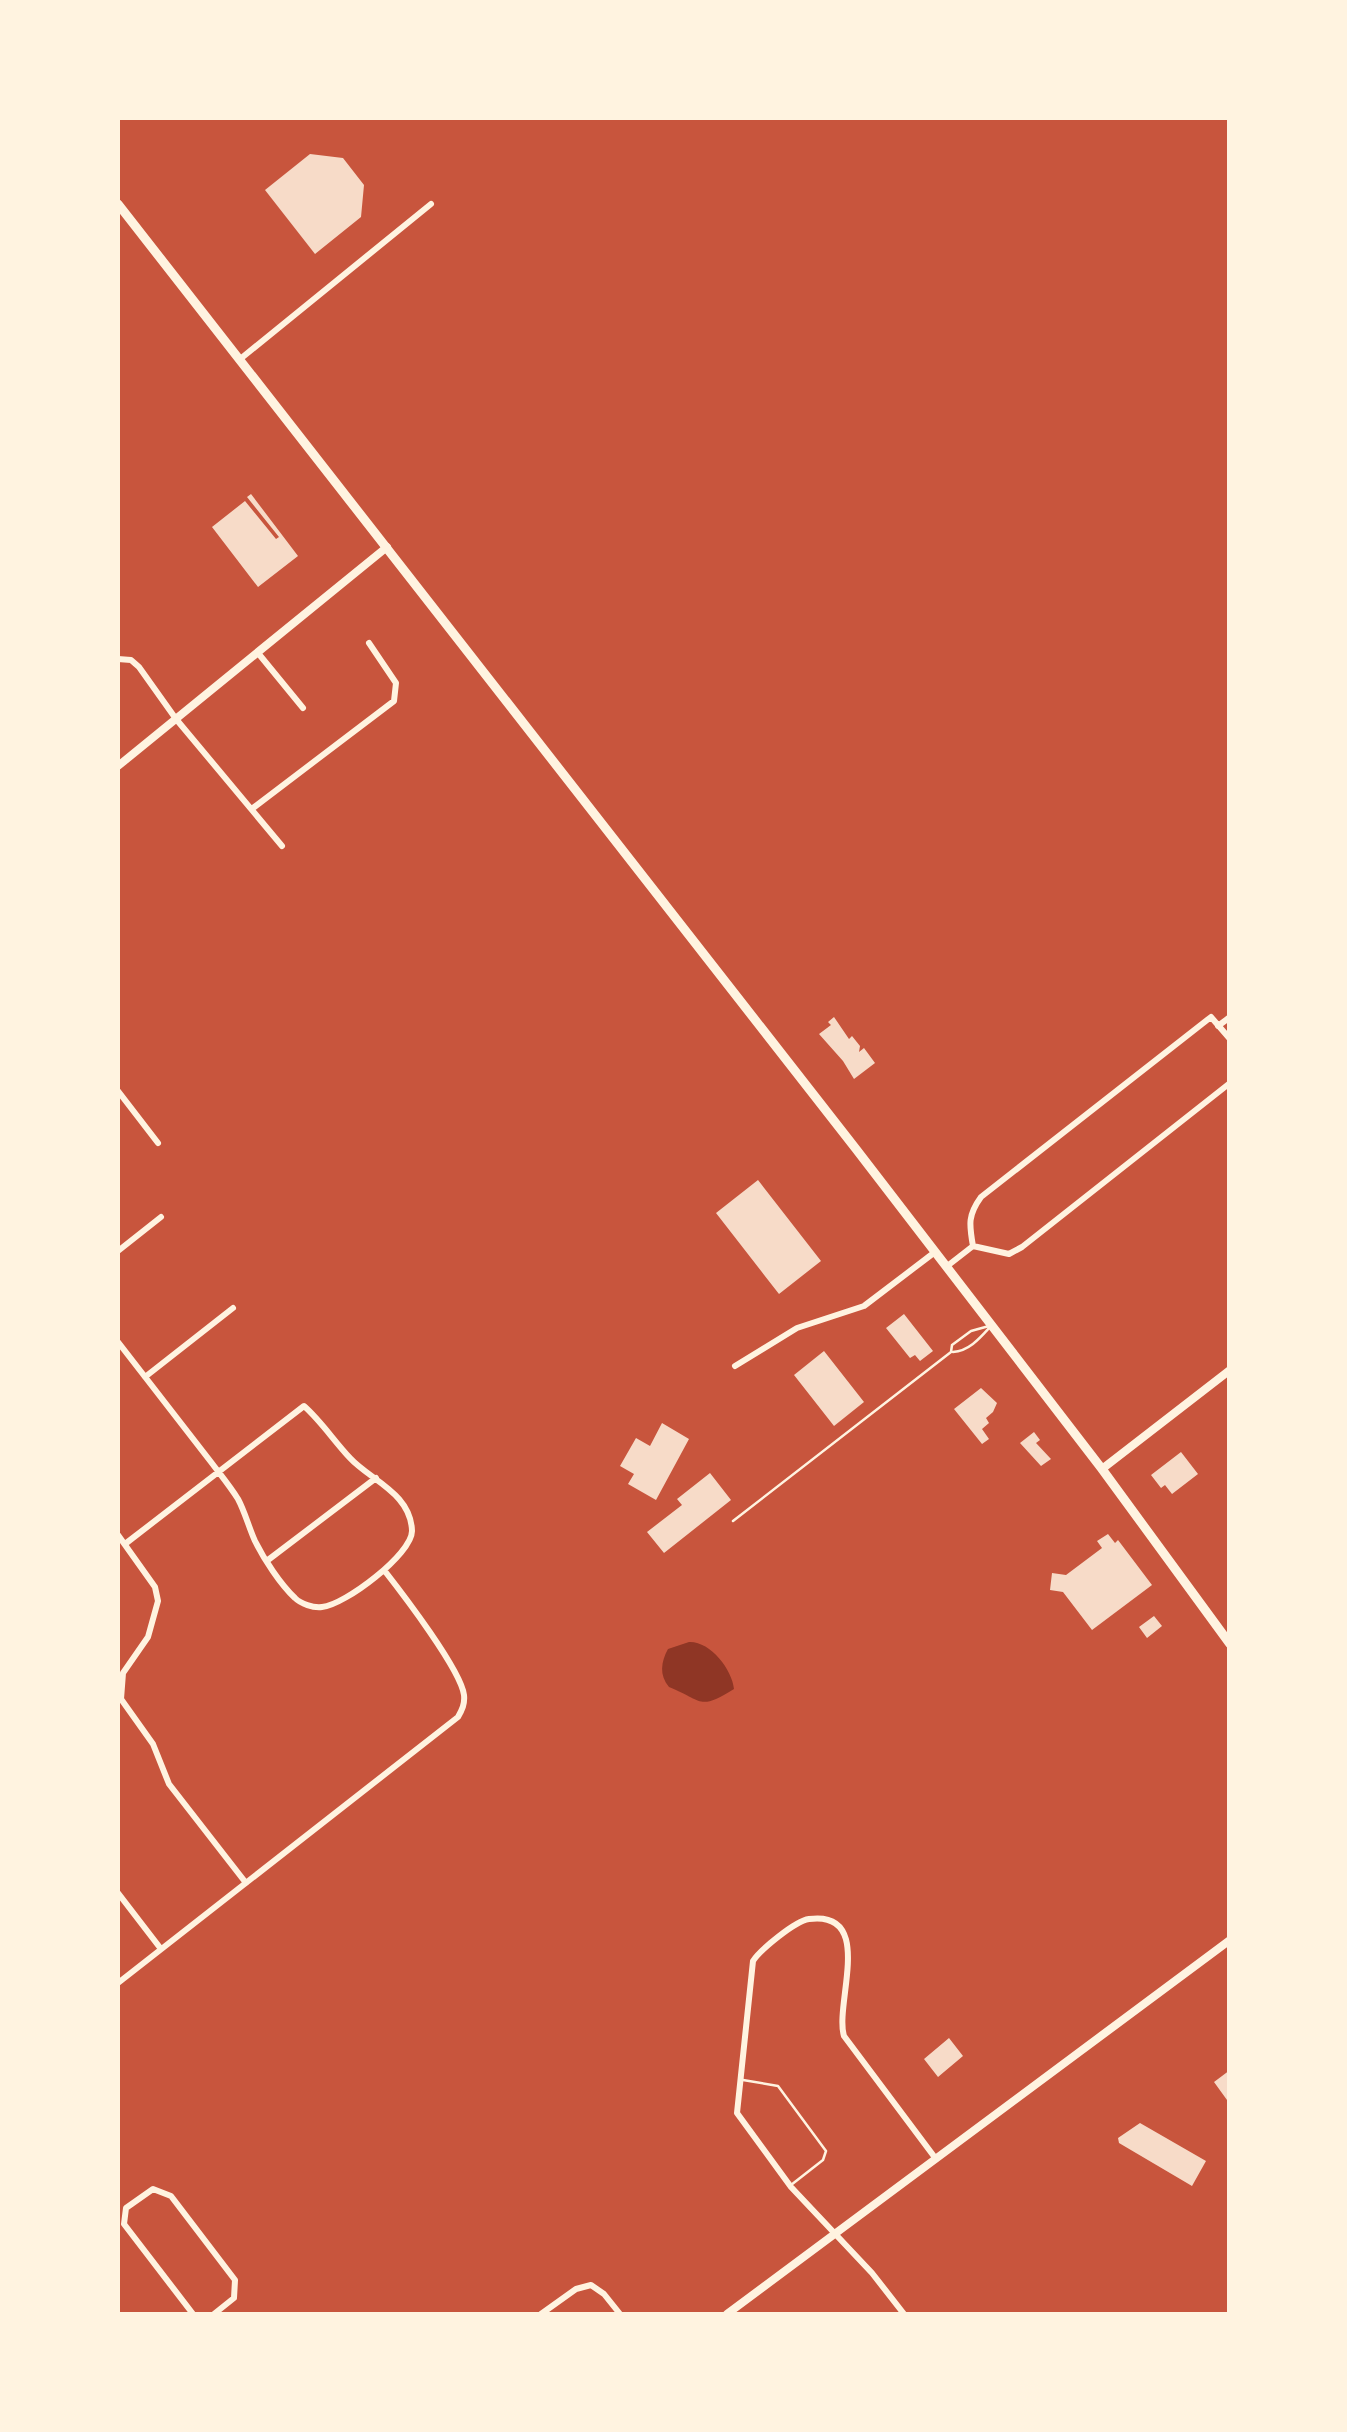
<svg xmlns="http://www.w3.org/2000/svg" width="1347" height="2432" viewBox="0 0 1347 2432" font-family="'PT Sans Narrow',sans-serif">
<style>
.water{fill:#8f3625}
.building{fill:#f7dbc8}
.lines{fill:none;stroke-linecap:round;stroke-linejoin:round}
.service{stroke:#fff3e0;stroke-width:2.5}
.minor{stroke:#fff3e0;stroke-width:6}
.tertiary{stroke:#fff3e0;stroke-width:8}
.primary{stroke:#fff3e0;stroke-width:9}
</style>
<rect width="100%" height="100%" fill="#c8553d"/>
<path class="water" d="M 689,1642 C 710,1641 732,1669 734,1689 C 698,1711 704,1701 669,1687 C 659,1675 661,1662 668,1649 Z"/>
<path class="building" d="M 310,154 L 343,158 L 364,185 L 361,217 L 315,254 L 265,190 Z
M 251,494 L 298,556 L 258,587 L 212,527 L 245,501 L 276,539 L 279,537 L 247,497 Z
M 834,1017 L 849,1039 L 852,1036 L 860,1046 L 859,1052 L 864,1048 L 875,1063 L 854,1079 L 843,1061 L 819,1034 L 831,1025 L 828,1022 Z
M 758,1180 L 821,1261 L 779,1294 L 716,1213 Z
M 904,1314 L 933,1351 L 920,1361 L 915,1355 L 910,1358 L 886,1328 Z
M 824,1351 L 864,1402 L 834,1426 L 794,1375 Z
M 981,1388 L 997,1403 L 993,1412 L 986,1418 L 989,1423 L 982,1429 L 989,1439 L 982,1444 L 954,1409 Z
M 662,1423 L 689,1439 L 656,1500 L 628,1484 L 634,1474 L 620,1466 L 636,1438 L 650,1446 Z
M 1034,1432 L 1040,1440 L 1036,1443 L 1051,1459 L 1041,1466 L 1020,1443 Z
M 1181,1452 L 1198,1474 L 1172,1494 L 1165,1485 L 1161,1488 L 1151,1475 Z
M 710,1473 L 731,1500 L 664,1553 L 647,1532 L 682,1505 L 677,1499 Z
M 1108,1534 L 1115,1543 L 1118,1540 L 1152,1585 L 1092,1630 L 1063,1592 L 1050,1590 L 1052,1573 L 1066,1575 L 1102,1548 L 1097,1541 Z
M 1154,1616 L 1162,1626 L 1147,1638 L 1139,1627 Z
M 949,2038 L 963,2056 L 938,2077 L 924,2059 Z
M 1230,2070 L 1230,2098 L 1227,2100 L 1214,2082 Z
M 1140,2123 L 1206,2161 L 1192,2186 L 1119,2143 L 1118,2138 Z"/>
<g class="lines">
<path class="service" d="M 953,1352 C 969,1351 980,1338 990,1327
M 733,1521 L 951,1352 L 952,1345 L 971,1331 L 989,1326
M 743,2080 L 778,2086 L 826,2151 L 823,2160 L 791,2185"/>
<path class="minor" d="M 239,360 L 431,204
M 258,653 L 303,708
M 118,659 L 131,660 L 139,667 L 176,719 L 282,846
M 253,808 L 394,701 L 396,683 L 369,643
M 1218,1026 L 1230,1017
M 118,1091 L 158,1143
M 973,1246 C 969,1224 968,1215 981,1197 L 1211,1017 L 1230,1039
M 118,1251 L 161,1217
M 946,1267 L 973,1246 L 1009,1254 L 1022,1247 L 1230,1083
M 118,1342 L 211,1462 C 220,1474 230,1486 238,1499 C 245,1512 249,1528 255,1541 C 264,1559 280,1584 295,1598 C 301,1604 313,1608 322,1607 C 345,1605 412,1554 412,1531 C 411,1493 370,1480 350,1458 C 334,1441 321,1421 304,1406 L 125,1544
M 735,1366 L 797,1328 L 864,1306 L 935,1252
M 145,1377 L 233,1308
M 118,1535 L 155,1587 L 158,1601 L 148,1637 L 123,1673 L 121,1699 L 153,1744 L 169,1784 L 246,1883
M 268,1560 L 376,1478
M 118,1893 L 161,1949
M 118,1983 L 458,1717 C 462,1710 465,1704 464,1695 C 461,1670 402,1593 384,1570
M 193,2314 L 124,2224 L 126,2208 L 153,2189 L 171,2196 L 235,2280 L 234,2298 L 214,2314
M 541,2314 L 576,2289 L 591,2285 L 604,2294 L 620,2314
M 904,2314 L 872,2273 L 791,2187 L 737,2113 L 753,1961 C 760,1950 795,1921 809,1919 C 876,1910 834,2004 844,2036 L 936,2159"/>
<path class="tertiary" d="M 118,766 L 387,547
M 1102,1469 L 1230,1370
M 727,2314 L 1230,1940"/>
<path class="primary" d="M 118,204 L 856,1149 L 1102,1469 L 1230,1644"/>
</g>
<rect width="1347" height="2432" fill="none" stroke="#fff3e0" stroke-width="240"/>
</svg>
